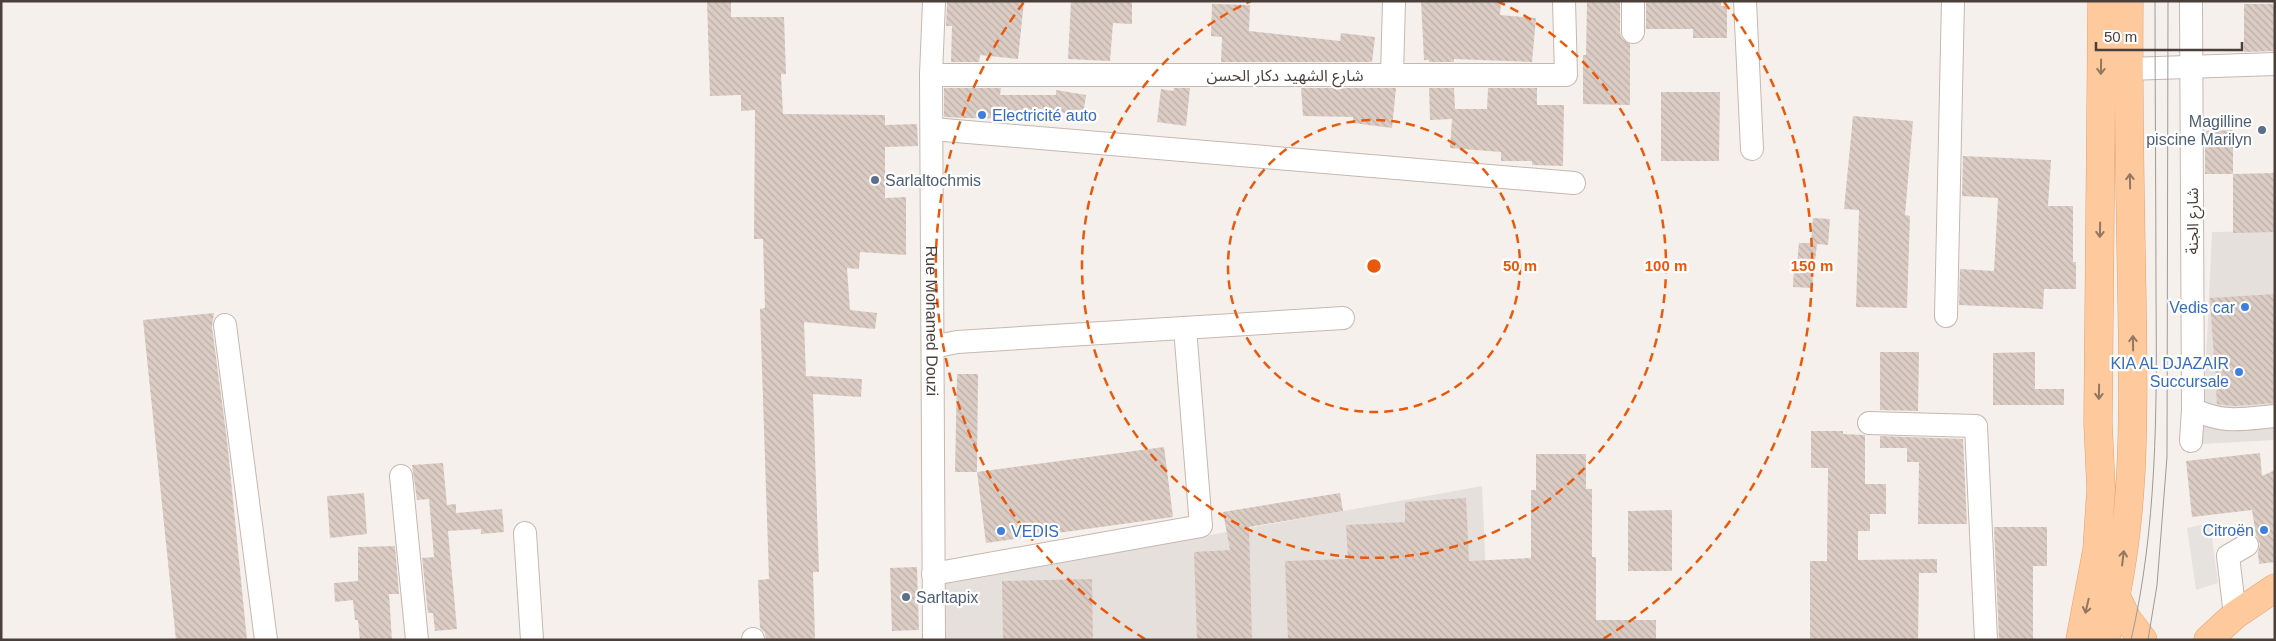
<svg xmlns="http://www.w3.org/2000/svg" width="2276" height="641" viewBox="0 0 2276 641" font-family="Helvetica,'Noto Sans Arabic',sans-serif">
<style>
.industrial{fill:#e6e0dd}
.parking{fill:#e5e2e0}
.building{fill:url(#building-back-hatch)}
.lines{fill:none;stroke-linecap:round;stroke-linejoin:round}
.minor-casing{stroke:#c5b8b1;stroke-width:24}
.major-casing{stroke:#e4a16b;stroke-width:29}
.minor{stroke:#fff;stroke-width:22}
.major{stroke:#feca9d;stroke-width:28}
.tram{stroke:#9a9a9a;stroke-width:1}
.oneway{stroke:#937761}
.ring{fill:none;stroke:#e8590c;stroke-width:2.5;stroke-dasharray:9 6}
.shop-dot{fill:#3f7fe0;stroke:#fff;stroke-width:2}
.service-dot{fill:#5c6f8a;stroke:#fff;stroke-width:2}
.labels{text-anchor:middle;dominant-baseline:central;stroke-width:4.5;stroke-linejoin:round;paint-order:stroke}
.street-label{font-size:16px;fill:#4b3f39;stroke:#fff}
.shop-label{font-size:16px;fill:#366cbe;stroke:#fff;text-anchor:end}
.service-label{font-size:16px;fill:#4e5e75;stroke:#fff;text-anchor:start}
.centre{fill:#e8590c;stroke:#fff;stroke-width:2.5}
.ring-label{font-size:15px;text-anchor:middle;font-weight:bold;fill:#e8590c;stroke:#fff;stroke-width:4.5;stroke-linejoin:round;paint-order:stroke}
</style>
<defs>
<pattern id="building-back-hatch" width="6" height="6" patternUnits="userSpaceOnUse" patternTransform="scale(1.25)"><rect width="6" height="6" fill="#dbccc4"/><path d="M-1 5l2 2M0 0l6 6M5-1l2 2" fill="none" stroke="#bdb0a9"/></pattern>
</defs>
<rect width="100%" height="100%" fill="#f6f0ec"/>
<path class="industrial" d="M 2275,231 L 2275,440 L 2202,444 L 2212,232 Z
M 1482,486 L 1489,640 L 946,640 L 944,583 Z"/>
<path class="parking" d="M 2210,523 L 2218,583 L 2196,590 L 2187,528 Z"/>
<path class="building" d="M 707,1 L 731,1 L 731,17 L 784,17 L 786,74 L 781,74 L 783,114 L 885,115 L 885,125 L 917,124 L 918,146 L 885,147 L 885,198 L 906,197 L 906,255 L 860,252 L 859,269 L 847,268 L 850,310 L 877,313 L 875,329 L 804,322 L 806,376 L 862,379 L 861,397 L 813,394 L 819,572 L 813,572 L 815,640 L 766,640 L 765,633 L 760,628 L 758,580 L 769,579 L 760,309 L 765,308 L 763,239 L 754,239 L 755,110 L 741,111 L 741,95 L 710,96 Z
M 947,1 L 1024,1 L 1018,59 L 980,55 L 979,62 L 951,62 L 952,26 L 946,26 Z
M 1071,1 L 1132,1 L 1132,24 L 1113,23 L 1110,61 L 1068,59 Z
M 1421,1 L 1501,2 L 1500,15 L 1536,18 L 1532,62 L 1454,59 L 1454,62 L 1429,62 L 1429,60 L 1424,60 Z
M 1587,1 L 1620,1 L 1620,32 L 1622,39 L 1630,44 L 1630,105 L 1583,104 L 1583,55 L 1586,55 Z
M 1646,1 L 1721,1 L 1721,6 L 1727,6 L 1727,38 L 1693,38 L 1693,29 L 1646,29 Z
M 1212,4 L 1250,5 L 1249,31 L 1340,41 L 1341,33 L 1375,37 L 1372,62 L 1221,62 L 1222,37 L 1211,36 Z
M 2244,4 L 2275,4 L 2275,51 L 2244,52 Z
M 944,88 L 1001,88 L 1000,95 L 1056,95 L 1056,90 L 1086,95 L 1083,116 L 1035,108 L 1035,119 L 964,118 L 944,117 Z
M 1174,88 L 1190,88 L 1186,126 L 1157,122 L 1161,89 L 1173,91 Z
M 1301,88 L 1396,88 L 1392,128 L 1353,123 L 1353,117 L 1303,116 Z
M 1429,88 L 1454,88 L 1455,109 L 1487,109 L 1488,88 L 1537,88 L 1537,105 L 1564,105 L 1563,166 L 1532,165 L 1532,161 L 1501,161 L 1501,152 L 1450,148 L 1452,119 L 1430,120 Z
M 1661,92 L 1720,92 L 1719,161 L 1661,161 Z
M 1853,116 L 1913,121 L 1905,215 L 1910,216 L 1907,308 L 1856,307 L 1859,210 L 1844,209 Z
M 2233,130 L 2233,174 L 2205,174 L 2205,131 Z
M 1963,156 L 2051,160 L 2048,206 L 2073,206 L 2073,262 L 2076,262 L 2076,289 L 2044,289 L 2043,309 L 1959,305 L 1960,269 L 1994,271 L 1998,198 L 1962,196 Z
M 2275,173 L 2275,232 L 2233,233 L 2233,174 Z
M 1813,218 L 1830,219 L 1828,245 L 1817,244 L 1812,288 L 1793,287 L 1794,265 L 1797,265 L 1799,243 L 1811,243 Z
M 2275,294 L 2275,403 L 2234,406 L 2217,404 L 2210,298 Z
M 214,313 L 212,327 L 227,440 L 247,640 L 176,640 L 143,320 Z
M 1880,352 L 1919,352 L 1918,411 L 1880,410 Z
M 2035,352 L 2035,389 L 2064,389 L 2064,405 L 1993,405 L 1993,353 Z
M 957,374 L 978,374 L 977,472 L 955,472 Z
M 1811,431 L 1843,431 L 1843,434 L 1865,435 L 1865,484 L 1886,484 L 1886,514 L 1870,514 L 1870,531 L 1858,531 L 1858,560 L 1937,559 L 1937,573 L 1919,573 L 1918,640 L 1810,640 L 1810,561 L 1827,561 L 1828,468 L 1811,468 Z
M 1880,436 L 1963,439 L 1967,524 L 1918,524 L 1919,462 L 1907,462 L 1907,448 L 1880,448 Z
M 1164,447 L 1173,517 L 986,543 L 977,472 Z
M 2260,453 L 2262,476 L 2275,470 L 2275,562 L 2259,564 L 2258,552 L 2260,544 L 2256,535 L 2252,510 L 2192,517 L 2186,461 Z
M 1536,454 L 1586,454 L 1586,489 L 1592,489 L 1592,557 L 1596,557 L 1596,620 L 1656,620 L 1656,640 L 1288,640 L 1285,561 L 1348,559 L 1346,525 L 1405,522 L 1405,502 L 1466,498 L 1469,561 L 1531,558 L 1531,490 L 1536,490 Z
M 443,463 L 447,505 L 456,504 L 456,513 L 502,509 L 504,532 L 481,534 L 481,529 L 448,531 L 457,629 L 435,631 L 433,613 L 428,613 L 422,558 L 434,557 L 429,499 L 417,500 L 412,465 Z
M 364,493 L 367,534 L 330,538 L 327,496 Z
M 1340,493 L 1343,511 L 1249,527 L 1252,640 L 1197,640 L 1194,552 L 1230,550 L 1223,512 Z
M 1672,510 L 1672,571 L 1628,571 L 1628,511 Z
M 1994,527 L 2047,527 L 2047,566 L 2033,566 L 2033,640 L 1999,640 Z
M 395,546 L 399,594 L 389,594 L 392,640 L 360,640 L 358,620 L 355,620 L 353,600 L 335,602 L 334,583 L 358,581 L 358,547 Z
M 917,567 L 919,630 L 892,631 L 890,568 Z
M 1092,579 L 1093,640 L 1003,640 L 1002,581 Z"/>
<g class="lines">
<g class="minor-casing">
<g id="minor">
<path id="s1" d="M 934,1 L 931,75 L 934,640"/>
<path d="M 1633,1 L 1633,32"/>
<path d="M 1745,1 L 1752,149"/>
<path d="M 2191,1 L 2193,409 L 2191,441"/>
<path d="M 2128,69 L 2275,64"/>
<path d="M 931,75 L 1566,75 L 1564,1"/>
<path d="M 1392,75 L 1394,1"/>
<path d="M 932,129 L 1574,183"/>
<path d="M 1946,316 L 1953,1"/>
<path d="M 225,325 L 266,640"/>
<path d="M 933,347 L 957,342 L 1343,318"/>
<path d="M 2193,409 C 2223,424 2243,419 2275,416"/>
<path d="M 1869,423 L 1976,426 L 1986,640"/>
<path d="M 401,476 L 417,640"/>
<path d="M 525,533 L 532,640"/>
<path d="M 933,574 L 1201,526 L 1185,328"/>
<path d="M 2235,615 L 2228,556 L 2247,545"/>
<path d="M 753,639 L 753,640"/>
</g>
</g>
<g class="major-casing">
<path id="major" d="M 2117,598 L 2127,619 L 2143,640
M 2080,640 L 2097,550 L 2101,489 L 2098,423 L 2102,1
M 2105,640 C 2136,531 2134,414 2132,301 C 2130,201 2128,101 2129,1
M 2208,640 L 2235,615 L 2275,588"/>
</g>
<use href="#minor" class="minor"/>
<use href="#major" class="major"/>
<path class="tram" d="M 2131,640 C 2157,529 2157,410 2156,297 C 2156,198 2155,100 2155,1
M 2148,640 L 2157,585 L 2167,457 L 2168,1"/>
</g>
<defs><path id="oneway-shaft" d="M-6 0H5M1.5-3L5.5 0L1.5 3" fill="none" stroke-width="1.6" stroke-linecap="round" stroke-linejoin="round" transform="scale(1.25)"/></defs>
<g class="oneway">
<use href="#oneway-shaft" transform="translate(2101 67) rotate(91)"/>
<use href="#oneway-shaft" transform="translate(2130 181) rotate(-91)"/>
<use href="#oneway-shaft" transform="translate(2100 230) rotate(91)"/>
<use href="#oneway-shaft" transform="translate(2133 343) rotate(-91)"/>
<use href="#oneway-shaft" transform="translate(2099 392) rotate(91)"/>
<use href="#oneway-shaft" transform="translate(2123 558) rotate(-83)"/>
<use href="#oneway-shaft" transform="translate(2087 606) rotate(103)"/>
</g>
<g class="ring">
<circle cx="1374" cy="266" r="146"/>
<path d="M1497 1A292 292 0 1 1 1251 1"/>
<path d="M1145 639A438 438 0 0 1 1024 2M1724 2A438 438 0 0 1 1603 639"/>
</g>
<g class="shop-dot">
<circle cx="982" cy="115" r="5"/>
<circle cx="2245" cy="307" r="5"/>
<circle cx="2239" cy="372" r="5"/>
<circle cx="2264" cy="530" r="5"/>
<circle cx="1001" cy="531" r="5"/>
</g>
<g class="service-dot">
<circle cx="2262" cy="130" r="5"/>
<circle cx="875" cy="180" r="5"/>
<circle cx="906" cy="597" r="5"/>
</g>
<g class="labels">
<g class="street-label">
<text x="1285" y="75">شارع الشهيد دكار الحسن</text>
<text transform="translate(2192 221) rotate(-90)">شارع الجنة</text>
<text stroke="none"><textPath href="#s1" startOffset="320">Rue Mohamed Douzi</textPath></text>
</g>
<g class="shop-label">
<text x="992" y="115" text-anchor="start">Electricité auto</text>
<text x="2235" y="307">Vedis car</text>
<text x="2229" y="363">KIA AL DJAZAIR<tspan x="2229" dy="18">Succursale</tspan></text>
<text x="2254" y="530">Citroën</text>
<text x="1011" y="531" text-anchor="start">VEDIS</text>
</g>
<g class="service-label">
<text x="2252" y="121" text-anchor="end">Magilline<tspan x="2252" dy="18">piscine Marilyn</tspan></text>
<text x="885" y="180">Sarlaltochmis</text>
<text x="916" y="597">Sarltapix</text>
</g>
</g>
<circle cx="1374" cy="266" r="8" class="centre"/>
<g class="ring-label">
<text x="1520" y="271">50 m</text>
<text x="1666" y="271">100 m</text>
<text x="1812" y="271">150 m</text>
</g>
<rect width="2276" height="641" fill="none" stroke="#4b3f39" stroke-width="5"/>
<path d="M2096 42v8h146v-8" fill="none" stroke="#4b3f39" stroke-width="2.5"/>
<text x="2104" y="42" font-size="15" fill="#4b3f39" stroke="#ffffff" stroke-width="4" paint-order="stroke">50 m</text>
</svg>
